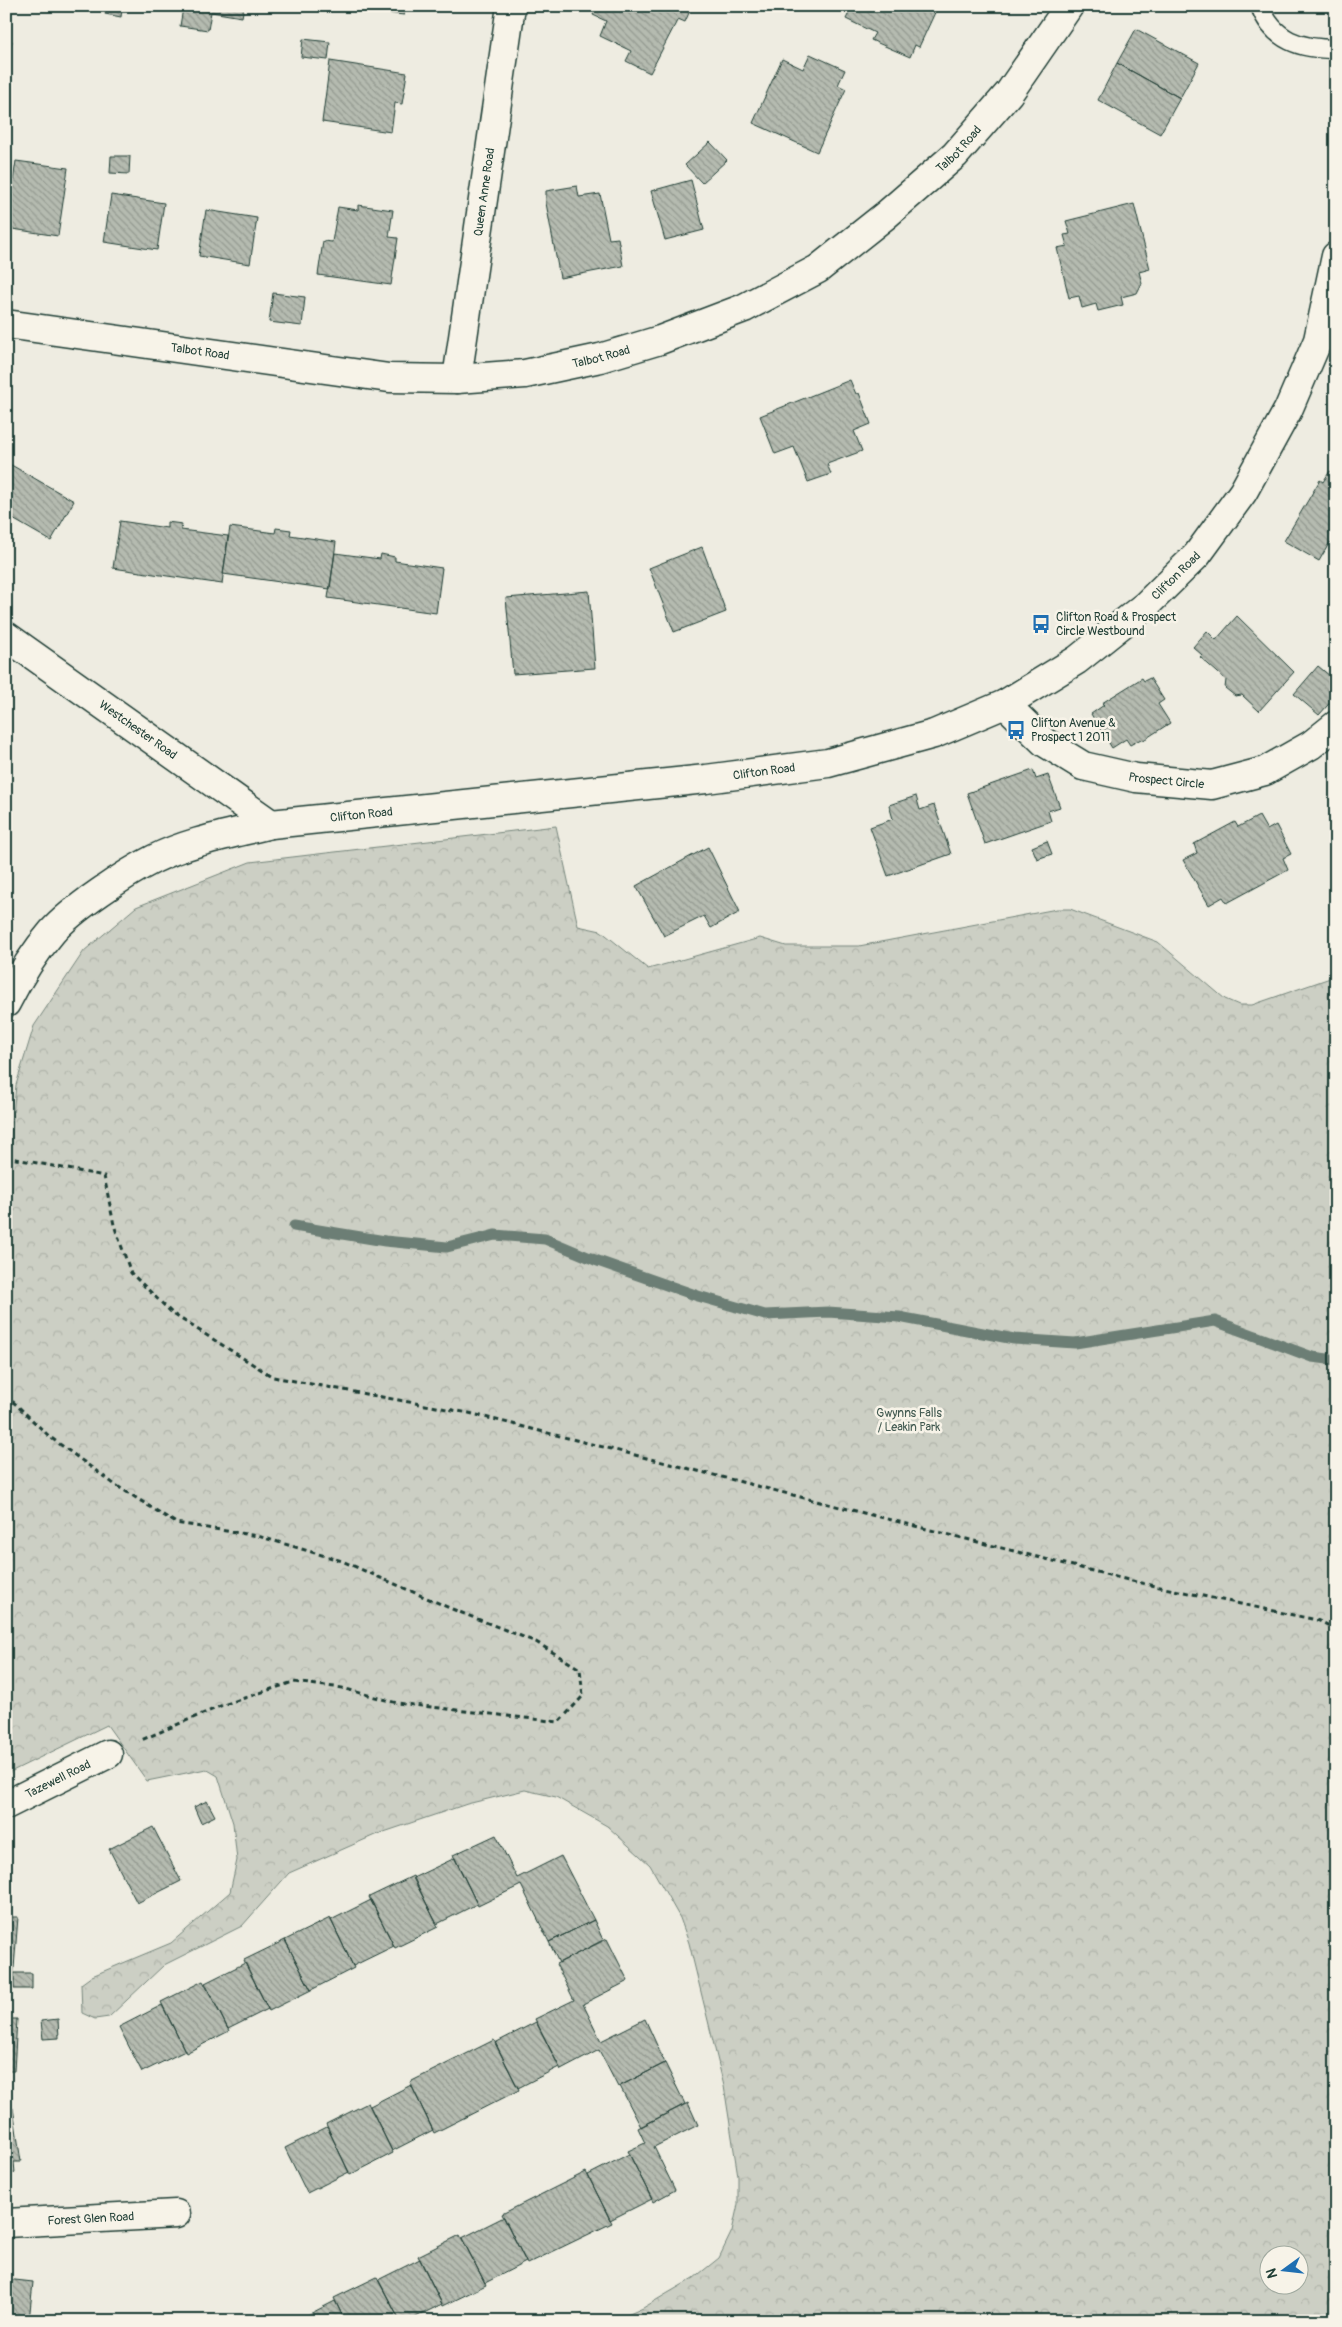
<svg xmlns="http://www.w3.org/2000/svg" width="1342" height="2327" viewBox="0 0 1342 2327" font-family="Pangolin,sans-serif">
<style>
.forest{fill:url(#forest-crowns);stroke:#76867c;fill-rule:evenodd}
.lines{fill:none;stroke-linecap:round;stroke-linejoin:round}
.stream{stroke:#6c7e74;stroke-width:11}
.building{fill:url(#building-back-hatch);stroke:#1f3d34}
.lane-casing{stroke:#1f3d34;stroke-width:21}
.street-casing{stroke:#1f3d34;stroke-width:31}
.path{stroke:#1f3d34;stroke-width:3;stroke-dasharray:5 4;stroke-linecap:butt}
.lane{stroke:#f7f3e8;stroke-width:18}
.street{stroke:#f7f3e8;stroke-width:28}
.labels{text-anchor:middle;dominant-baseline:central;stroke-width:5;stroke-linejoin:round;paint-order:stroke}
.street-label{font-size:12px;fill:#1f3d34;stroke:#f7f3e8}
.poi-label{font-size:12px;fill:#1f3d34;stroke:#f7f3e8;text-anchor:start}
.park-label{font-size:12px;fill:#425a51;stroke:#f7f3e8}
</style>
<defs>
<pattern id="forest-crowns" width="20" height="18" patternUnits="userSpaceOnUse" patternTransform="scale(1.25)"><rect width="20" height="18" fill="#cccfc4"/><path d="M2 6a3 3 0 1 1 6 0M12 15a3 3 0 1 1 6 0" fill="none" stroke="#afb3a9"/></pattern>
<pattern id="building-back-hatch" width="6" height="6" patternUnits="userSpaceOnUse" patternTransform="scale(1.25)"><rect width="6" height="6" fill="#b5bbb0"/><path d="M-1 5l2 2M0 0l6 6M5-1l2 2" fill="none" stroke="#939990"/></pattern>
</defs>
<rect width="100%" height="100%" fill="#eeece1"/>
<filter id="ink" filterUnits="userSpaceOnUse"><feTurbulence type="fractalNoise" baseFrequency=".02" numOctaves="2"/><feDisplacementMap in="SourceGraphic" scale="10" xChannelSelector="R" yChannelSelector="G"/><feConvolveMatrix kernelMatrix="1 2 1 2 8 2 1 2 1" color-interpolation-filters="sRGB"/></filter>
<g filter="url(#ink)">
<path class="forest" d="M 556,826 L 578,926 L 601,931 L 648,969 L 760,938 L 786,946 L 859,946 L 1057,909 L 1070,909 L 1158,942 L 1225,999 L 1239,1005 L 1252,1005 L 1336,976 L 1336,2321 L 614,2321 L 643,2308 L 668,2293 L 694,2278 L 719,2258 L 732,2231 L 738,2204 L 738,2176 L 724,2086 L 689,1943 L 680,1918 L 650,1865 L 607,1826 L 556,1797 L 525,1790 L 467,1804 L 375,1835 L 289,1873 L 242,1926 L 164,1965 L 109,2017 L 95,2019 L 82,2013 L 81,1984 L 92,1976 L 171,1943 L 230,1892 L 237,1860 L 233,1823 L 218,1776 L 206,1769 L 147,1781 L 107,1725 L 6,1774 L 6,1187 L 16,1085 L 34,1026 L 84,951 L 136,907 L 250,862 ZM 1270,2254 L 1300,2254 L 1300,2284 L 1270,2284 Z"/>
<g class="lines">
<path class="stream" d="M 294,1226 L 385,1241 L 447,1247 L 495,1235 L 545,1239 L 595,1260 L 698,1296 L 765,1315 L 828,1312 L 899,1317 L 1014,1339 L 1075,1343 L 1215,1321 L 1312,1357 L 1336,1360"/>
</g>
<path class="building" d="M 106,6 L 126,6 L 126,9 L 122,9 L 121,17 L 105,14 Z
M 180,6 L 244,6 L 242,17 L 211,12 L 208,30 L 180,26 L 183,8 Z
M 361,6 L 405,6 L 404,15 L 360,10 Z
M 597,6 L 692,6 L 685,22 L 678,19 L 650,73 L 626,61 L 631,51 L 600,36 L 606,21 L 593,15 Z
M 834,6 L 938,6 L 919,47 L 915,45 L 910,57 L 871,40 L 875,33 L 846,19 L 849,13 Z
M 1136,29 L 1199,63 L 1180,98 L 1117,63 Z
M 303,39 L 330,42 L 328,60 L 301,57 Z
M 6,40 L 12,41 L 8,62 L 6,62 Z
M 810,54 L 845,70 L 838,85 L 846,89 L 817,152 L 753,123 L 782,59 L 803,69 Z
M 330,61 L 407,73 L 402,104 L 395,103 L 391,132 L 322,122 Z
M 1117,63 L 1180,98 L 1160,134 L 1098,100 Z
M 710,142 L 727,160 L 702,183 L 685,165 Z
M 111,156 L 130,156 L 129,174 L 110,173 Z
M 16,161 L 68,168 L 58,236 L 6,228 Z
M 691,180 L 704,230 L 665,240 L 651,191 Z
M 577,186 L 579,197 L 600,194 L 609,239 L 618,238 L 623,266 L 560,278 L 546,203 L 546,191 Z
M 111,195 L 164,203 L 157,250 L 104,242 Z
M 1134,204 L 1150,269 L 1139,272 L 1142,283 L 1137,293 L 1121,297 L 1123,305 L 1098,311 L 1096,304 L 1082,308 L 1079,296 L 1069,298 L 1057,248 L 1067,246 L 1064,235 L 1070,234 L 1066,221 Z
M 358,205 L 393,210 L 389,237 L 398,238 L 391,285 L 318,275 L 323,241 L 332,242 L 338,207 L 358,210 Z
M 206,210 L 257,218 L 250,264 L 199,256 Z
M 273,293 L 305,297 L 302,326 L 269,322 Z
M 850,380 L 856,394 L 859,393 L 871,424 L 854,431 L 862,451 L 827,464 L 831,474 L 808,482 L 794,447 L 775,454 L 760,416 Z
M 6,462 L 74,501 L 51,541 L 6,515 Z
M 1330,471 L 1336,474 L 1336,542 L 1333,545 L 1330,542 L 1319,561 L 1284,541 L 1320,480 L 1323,482 Z
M 120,521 L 167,528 L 167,522 L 182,524 L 181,530 L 228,536 L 222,584 L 113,568 Z
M 230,527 L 275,533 L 276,528 L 291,530 L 290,535 L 336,542 L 330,589 L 223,574 Z
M 702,547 L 726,612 L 674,632 L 649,568 Z
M 335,553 L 380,559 L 381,554 L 395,557 L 395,561 L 442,568 L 436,613 L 328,598 Z
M 589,591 L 595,668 L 513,674 L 506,598 Z
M 1237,616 L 1294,672 L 1259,711 L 1242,695 L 1235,696 L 1225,688 L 1226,680 L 1200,657 L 1202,655 L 1193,647 L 1207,631 L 1216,640 Z
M 1318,666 L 1336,681 L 1336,696 L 1319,715 L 1294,694 Z
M 1142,678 L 1144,681 L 1150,678 L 1164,700 L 1158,704 L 1170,723 L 1142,741 L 1141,739 L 1130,745 L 1126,739 L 1112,748 L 1091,714 L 1104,705 L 1102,703 Z
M 1033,770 L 1036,779 L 1048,775 L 1060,807 L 1048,811 L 1051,821 L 985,844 L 967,793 Z
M 916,796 L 920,810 L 934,805 L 951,854 L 888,876 L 870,827 L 893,819 L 889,805 Z
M 1259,816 L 1267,830 L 1276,825 L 1291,854 L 1283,858 L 1288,870 L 1227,903 L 1223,897 L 1209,905 L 1183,860 L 1197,853 L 1194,844 L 1235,822 L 1238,827 Z
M 1047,841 L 1052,854 L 1037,859 L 1032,847 Z
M 708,847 L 740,912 L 711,928 L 704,916 L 664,936 L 636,886 Z
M 207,1801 L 215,1816 L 201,1823 L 194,1807 Z
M 153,1827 L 181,1881 L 137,1903 L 109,1849 Z
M 496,1835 L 517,1878 L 561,1856 L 594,1920 L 549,1942 L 521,1885 L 478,1906 L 453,1855 Z
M 455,1858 L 477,1904 L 437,1924 L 413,1878 Z
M 413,1876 L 438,1927 L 395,1948 L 369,1897 Z
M 371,1900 L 394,1946 L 353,1966 L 331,1920 Z
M 6,1917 L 18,1917 L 13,1981 L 6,1981 Z
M 330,1918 L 354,1968 L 311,1990 L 285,1940 Z
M 594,1920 L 603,1940 L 559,1963 L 549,1942 Z
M 607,1939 L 628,1981 L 583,2004 L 601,2041 L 645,2019 L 665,2063 L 618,2087 L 599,2050 L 561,2070 L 535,2019 L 574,2000 L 556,1964 Z
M 285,1940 L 311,1990 L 269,2011 L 244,1960 Z
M 245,1963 L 268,2009 L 228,2029 L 205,1983 Z
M 14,1973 L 32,1973 L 32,1989 L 14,1989 Z
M 203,1981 L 229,2031 L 186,2053 L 161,2002 Z
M 162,2005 L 185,2051 L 142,2072 L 119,2027 Z
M 6,2019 L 17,2019 L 14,2071 L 6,2071 Z
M 58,2019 L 59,2038 L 43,2039 L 41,2021 Z
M 536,2022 L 559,2067 L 518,2088 L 495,2043 Z
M 494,2040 L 519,2090 L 434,2133 L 410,2082 Z
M 665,2063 L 685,2104 L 641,2127 L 620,2086 Z
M 411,2085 L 433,2130 L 392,2151 L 370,2106 Z
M 368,2103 L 393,2153 L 350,2175 L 326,2124 Z
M 688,2103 L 698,2125 L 654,2147 L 675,2190 L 653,2202 L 628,2151 L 645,2143 L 638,2128 Z
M 13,2108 L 21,2162 L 14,2162 L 15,2173 L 6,2174 L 6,2109 Z
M 327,2127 L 349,2172 L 307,2193 L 285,2148 Z
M 629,2154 L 652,2199 L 610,2220 L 588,2175 Z
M 586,2172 L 612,2223 L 527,2264 L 502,2214 Z
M 504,2217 L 526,2262 L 485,2283 L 462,2238 Z
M 460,2235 L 486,2285 L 443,2306 L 418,2256 Z
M 420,2259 L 442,2304 L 408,2321 L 400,2321 L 378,2280 Z
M 377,2277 L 400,2321 L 345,2321 L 334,2298 Z
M 6,2279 L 33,2282 L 29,2321 L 6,2321 Z
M 335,2301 L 345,2321 L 296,2321 Z"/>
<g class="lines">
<g class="lane-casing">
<path id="lane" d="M 1260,6 C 1273,41 1301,49 1336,49"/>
</g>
<g class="street-casing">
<g id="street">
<path id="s1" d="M 6,324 L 389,378 L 457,379 L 525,374 L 600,358 L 660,340 L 744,308 L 818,269 L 886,215 L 955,155 L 1009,93 L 1069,6"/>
<path id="s2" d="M 457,379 L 511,6"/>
<path id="s3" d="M 6,636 L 271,824"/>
<path id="s4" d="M 1005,704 L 1044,742 L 1083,766 L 1136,778 L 1212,785 L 1265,771 L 1311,745 L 1336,725"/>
<path id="s5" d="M 6,1003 C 19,977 33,954 52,932 C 72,909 126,873 154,859 C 190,841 232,834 271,824 L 706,779 L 828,763 L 934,734 L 1005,704 L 1077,660 L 1146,605 L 1197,555 L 1243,492 L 1288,410 L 1318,340 L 1336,256"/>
<path id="s6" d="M 6,1805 L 108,1754"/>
<path id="s7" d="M 6,2223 L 176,2214"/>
</g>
</g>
<path class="path" d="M 6,1157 L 104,1176 L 114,1225 L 131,1273 L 173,1314 L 273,1377 L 469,1413 L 1136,1582 L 1317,1620 L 1336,1629
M 6,1395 L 50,1437 L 114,1484 L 176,1523 L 258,1536 L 342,1561 L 452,1609 L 536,1642 L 580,1669 L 583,1696 L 559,1722 L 397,1703 L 342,1688 L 293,1682 L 223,1705 L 139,1741"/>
<use href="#lane" class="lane"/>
<use href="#street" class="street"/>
</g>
</g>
<defs>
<g id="bus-bare" transform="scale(1.5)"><path d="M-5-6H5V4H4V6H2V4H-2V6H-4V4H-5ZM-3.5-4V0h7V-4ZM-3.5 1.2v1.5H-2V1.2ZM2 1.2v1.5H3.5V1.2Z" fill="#1f6fb2" stroke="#f7f3e8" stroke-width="2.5" paint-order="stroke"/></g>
</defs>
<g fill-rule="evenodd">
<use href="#bus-bare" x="1041" y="624"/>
<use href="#bus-bare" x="1016" y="730"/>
</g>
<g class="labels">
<g class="street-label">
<text stroke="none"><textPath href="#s1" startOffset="1021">Talbot Road</textPath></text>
<text stroke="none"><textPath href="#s2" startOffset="189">Queen Anne Road</textPath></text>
<text stroke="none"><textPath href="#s1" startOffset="196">Talbot Road</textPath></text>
<text stroke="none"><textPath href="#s1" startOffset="601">Talbot Road</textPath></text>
<text stroke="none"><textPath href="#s5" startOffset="1295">Clifton Road</textPath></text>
<text stroke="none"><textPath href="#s3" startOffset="162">Westchester Road</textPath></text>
<text stroke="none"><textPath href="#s5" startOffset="829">Clifton Road</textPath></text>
<text stroke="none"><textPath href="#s4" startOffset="185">Prospect Circle</textPath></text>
<text stroke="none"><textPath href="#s5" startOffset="424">Clifton Road</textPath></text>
<text stroke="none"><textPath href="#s6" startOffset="58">Tazewell Road</textPath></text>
<text stroke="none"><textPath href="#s7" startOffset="85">Forest Glen Road</textPath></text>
</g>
<g class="poi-label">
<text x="1056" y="617">Clifton Road &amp; Prospect<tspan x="1056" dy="14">Circle Westbound</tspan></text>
<text x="1031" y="723">Clifton Avenue &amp;<tspan x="1031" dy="14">Prospect 1 2011</tspan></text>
</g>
<g class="park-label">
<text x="909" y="1413">Gwynns Falls<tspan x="909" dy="14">/ Leakin Park</tspan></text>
</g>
</g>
<rect width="1342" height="2327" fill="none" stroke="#f7f3e8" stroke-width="25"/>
<rect x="12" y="12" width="1317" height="2302" fill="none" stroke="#1f3d34" stroke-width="2" filter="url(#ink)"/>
<g transform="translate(1284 2270) rotate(255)"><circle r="24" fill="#f7f3e8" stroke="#a1aaa0"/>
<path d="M0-4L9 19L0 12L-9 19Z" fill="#1f6fb2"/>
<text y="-8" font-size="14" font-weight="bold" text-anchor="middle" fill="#1f3d34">N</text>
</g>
</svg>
